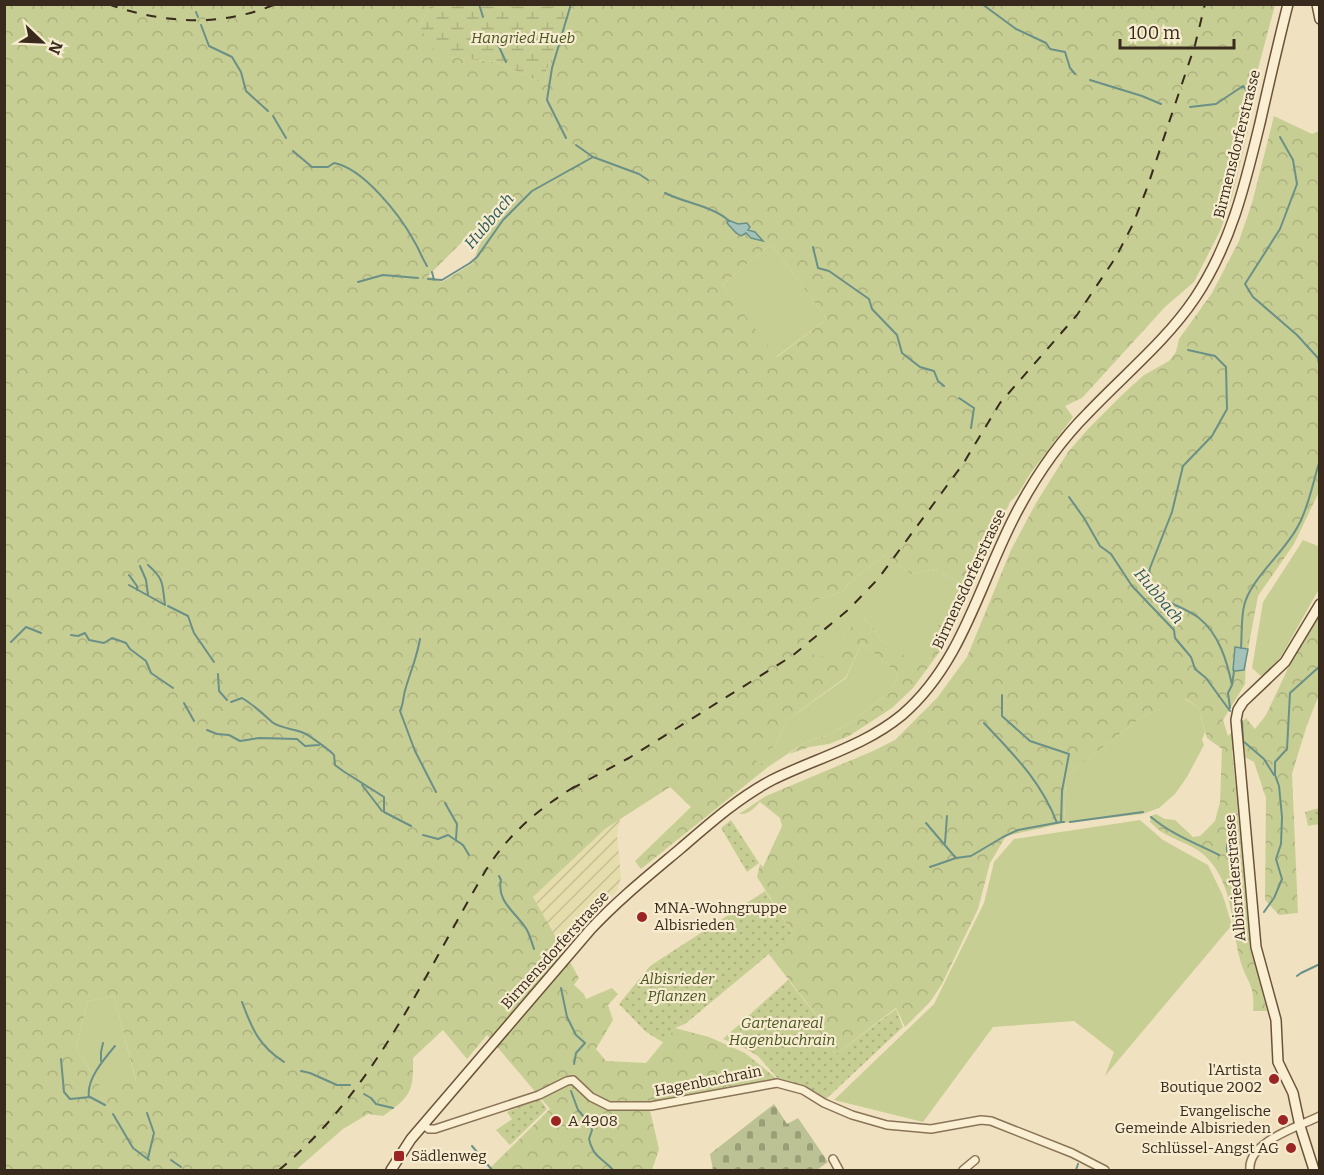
<svg xmlns="http://www.w3.org/2000/svg" width="1324" height="1175" viewBox="0 0 1324 1175" font-family="Bitter,serif">
<style>
.farmland{fill:url(#farmland-furrows)}
.grass{fill:#c7ce93}
.forest{fill:url(#forest-crowns);fill-rule:evenodd}
.wetland{fill:url(#wetland-marsh)}
.cemetery{fill:url(#cemetery-stones)}
.garden{fill:url(#garden-dots)}
.water{fill:#a3c2b9;stroke:#6a9087;stroke-width:1.5}
.lines{fill:none;stroke-linecap:round;stroke-linejoin:round}
.stream{stroke:#6a9087;stroke-width:2}
.street-casing{stroke:#8a7357;stroke-width:10}
.secondary-casing{stroke:#6b533a;stroke-width:12}
.street{stroke:#faefd3;stroke-width:7}
.secondary{stroke:#faefd3;stroke-width:9}
.rail{stroke:#382a1c;stroke-width:2;stroke-dasharray:10 10;stroke-linecap:butt}
.poi-dot{fill:#9b2524;stroke:#f7ecd0;stroke-width:2}
.labels{text-anchor:middle;dominant-baseline:central;stroke-width:4.5;stroke-linejoin:round;paint-order:stroke}
.park-label{font-size:15px;font-style:italic;fill:#485622;stroke:#f7ecd0}
.street-label{font-size:15px;fill:#382a1c;stroke:#f7ecd0}
.poi-label{font-size:15px;fill:#382a1c;stroke:#f7ecd0;text-anchor:start}
.water-label{font-size:16px;font-style:italic;fill:#2b5957;stroke:#f7ecd0}
</style>
<defs>
<pattern id="farmland-furrows" width="10" height="10" patternUnits="userSpaceOnUse" patternTransform="scale(1.5)"><rect width="10" height="10" fill="#e6ddad"/><path d="M-1 1l2-2M0 10L10 0M9 11l2-2" fill="none" stroke="#c6be94"/></pattern>
<pattern id="forest-crowns" width="20" height="18" patternUnits="userSpaceOnUse" patternTransform="scale(1.5)"><rect width="20" height="18" fill="#c7ce93"/><path d="M2 6a3 3 0 1 1 6 0M12 15a3 3 0 1 1 6 0" fill="none" stroke="#acb17e"/></pattern>
<pattern id="wetland-marsh" width="20" height="14" patternUnits="userSpaceOnUse" patternTransform="scale(1.5)"><rect width="20" height="14" fill="#c7ce93"/><path d="M1 5h8M5 5V1M11 12h8M15 12V8" fill="none" stroke="#acb17e"/></pattern>
<pattern id="cemetery-stones" width="16" height="16" patternUnits="userSpaceOnUse" patternTransform="scale(1.5)"><rect width="16" height="16" fill="#bcc293"/><path d="M2 7V4a2 2 0 0 1 4 0v3zM10 15v-3a2 2 0 0 1 4 0v3z" fill="#9a9e77"/></pattern>
<pattern id="garden-dots" width="8" height="8" patternUnits="userSpaceOnUse" patternTransform="scale(1.5)"><rect width="8" height="8" fill="#c7ce93"/><path d="M2 2h.1M6 6h.1" fill="none" stroke="#acb17e" stroke-width="1.8" stroke-linecap="round"/></pattern>
</defs>
<rect width="100%" height="100%" fill="#f0e2c0"/>
<path class="farmland" d="M 620,819 L 617,835 L 621,877 L 617,891 L 590,917 L 562,949 L 533,897 L 605,829 Z"/>
<path class="grass" d="M 771,244 L 827,319 L 776,357 L 722,285 Z
M 1303,540 L 1318,546 L 1319,544 L 1319,589 L 1283,653 L 1274,666 L 1261,676 L 1252,668 L 1263,602 Z
M 885,555 L 911,574 L 936,569 L 963,585 L 915,664 L 883,641 L 864,618 L 845,638 L 817,661 L 804,640 L 803,608 L 816,600 L 844,591 L 848,584 Z
M 862,643 L 898,674 L 891,691 L 850,723 L 827,736 L 813,739 L 801,745 L 768,767 L 752,759 L 776,745 L 787,720 L 846,678 Z
M 1185,699 L 1198,707 L 1205,732 L 1202,740 L 1204,745 L 1187,777 L 1175,794 L 1159,808 L 1143,814 L 1064,823 L 1066,776 L 1143,716 Z
M 1140,820 L 1163,840 L 1208,865 L 1223,896 L 1232,925 L 1105,1076 L 1114,1052 L 1074,1021 L 993,1027 L 923,1122 L 834,1100 L 934,1004 L 984,903 L 994,862 L 1014,839 Z
M 114,996 L 136,1082 L 102,1089 L 76,1048 L 88,1001 Z"/>
<path class="forest" d="M 5,5 L 430,5 L 421,24 L 449,57 L 496,62 L 545,84 L 546,71 L 561,40 L 574,5 L 1275,5 L 1243,125 L 1248,131 L 1232,197 L 1221,229 L 1194,282 L 1165,307 L 1082,398 L 1065,406 L 1073,417 L 1030,474 L 1018,494 L 1010,502 L 943,647 L 913,688 L 892,708 L 849,736 L 829,744 L 810,747 L 789,754 L 801,745 L 813,739 L 827,736 L 850,723 L 891,691 L 898,674 L 862,643 L 846,677 L 787,720 L 776,745 L 753,759 L 768,767 L 641,869 L 635,861 L 691,807 L 670,787 L 605,829 L 533,897 L 579,978 L 574,985 L 584,994 L 586,999 L 612,988 L 618,994 L 608,1005 L 613,1020 L 596,1049 L 606,1061 L 646,1063 L 675,1028 L 709,1037 L 745,1053 L 776,1078 L 776,1080 L 760,1082 L 722,1092 L 648,1102 L 659,1149 L 652,1170 L 488,1170 L 550,1109 L 487,1035 L 467,1059 L 443,1030 L 413,1058 C 414,1092 410,1097 383,1116 L 368,1114 L 343,1129 L 296,1170 L 5,1170 ZM 490,214 L 473,263 L 442,282 L 428,276 ZM 771,244 L 827,319 L 777,357 L 722,285 ZM 885,555 L 911,574 L 936,569 L 963,585 L 915,663 L 883,641 L 864,618 L 853,624 L 845,638 L 817,660 L 804,640 L 822,624 L 816,615 L 804,608 L 816,600 L 844,591 L 848,584 ZM 114,996 L 136,1081 L 102,1089 L 76,1048 L 88,1001 Z
M 1274,116 L 1312,134 L 1319,131 L 1319,492 L 1294,544 L 1258,596 L 1246,660 L 1245,684 L 1223,720 L 1228,736 L 1246,718 L 1255,729 L 1266,715 L 1290,664 L 1319,614 L 1319,695 L 1307,725 L 1292,774 L 1298,913 L 1279,915 L 1265,900 L 1266,798 L 1254,762 L 1232,750 L 1251,948 L 1267,1011 L 1253,1011 C 1255,984 1248,985 1241,963 C 1231,929 1234,886 1208,859 C 1197,846 1179,842 1165,834 C 1159,831 1155,826 1150,822 L 1151,816 L 1156,814 L 1165,819 L 1175,820 L 1193,837 L 1200,836 L 1215,821 L 1220,802 L 1222,749 L 1207,738 L 1198,707 L 1186,699 L 1143,716 L 1066,776 L 1064,823 L 1006,836 L 990,863 L 978,909 L 942,984 L 930,1002 L 905,1027 L 896,1008 L 836,1054 L 815,1032 L 824,1025 L 768,953 L 793,934 L 757,877 L 760,864 L 763,867 L 782,826 L 780,818 L 760,802 C 753,809 748,815 739,814 L 766,796 L 873,751 L 895,740 L 937,698 L 967,657 L 1011,550 L 1036,503 L 1068,452 L 1088,429 L 1123,394 L 1144,375 L 1169,361 L 1176,352 L 1179,339 L 1212,293 L 1239,241 L 1252,203 Z"/>
<path class="wetland" d="M 430,5 L 430,4 L 574,5 L 561,40 L 546,71 L 545,84 L 496,62 L 449,57 L 433,50 L 422,31 L 421,24 Z"/>
<path class="cemetery" d="M 774,1104 L 787,1124 L 798,1118 L 828,1162 L 817,1170 L 713,1170 L 710,1154 Z"/>
<path class="garden" d="M 1319,808 L 1319,824 L 1308,826 L 1305,812 Z
M 731,820 L 759,863 L 747,872 L 721,828 Z
M 765,891 L 793,934 L 685,1024 L 675,1028 L 664,1043 L 646,1032 L 619,1004 L 650,966 Z
M 788,980 L 824,1025 L 816,1032 L 836,1054 L 896,1009 L 903,1027 L 825,1100 L 779,1080 L 758,1056 L 741,1046 L 723,1039 Z
M 539,1098 L 547,1109 L 510,1145 L 496,1130 L 512,1119 L 507,1112 Z"/>
<path class="water" d="M 728,220 L 738,224 L 747,223 L 750,227 L 748,230 L 755,232 L 763,241 L 751,238 L 746,233 L 741,236 L 736,233 L 727,223 Z
M 1235,647 L 1248,649 L 1244,670 L 1235,671 L 1233,670 Z
M 1236,841 L 1237,859 L 1231,860 C 1227,853 1225,849 1228,842 Z"/>
<g class="lines">
<path class="stream" d="M 479,4 L 483,17
M 982,4 L 1016,29 L 1046,43 L 1050,49 L 1065,52 L 1070,68 L 1075,74
M 196,12 L 198,17
M 201,25 L 209,46 L 232,57 L 241,72 L 246,91 L 268,111
M 495,38 L 506,62
M 1090,80 L 1142,96 L 1161,104
M 1190,107 L 1216,104 L 1243,86 L 1248,92
M 273,116 L 286,138
M 1280,137 L 1293,160 L 1297,184 L 1280,229 L 1245,284 L 1253,297 L 1297,335 L 1318,358 L 1320,369
M 566,138 L 547,100 L 552,68 L 571,4
M 576,145 L 593,157 L 639,174 L 648,180
M 293,151 L 312,167 L 328,167 L 334,163 C 363,168 400,215 414,241 C 419,249 422,258 427,266
M 665,193 C 685,203 712,206 728,220
M 813,247 L 818,268 L 829,271 L 869,299 L 872,309 L 897,335 L 902,353 L 920,367 L 934,371 L 938,381 L 944,386
M 432,272 L 434,280
M 428,279 L 442,280 L 470,263 L 477,257 L 503,220 L 532,191 L 593,157
M 358,282 L 383,275 L 418,278
M 1188,350 L 1215,356 L 1226,367 L 1227,409 L 1212,436 L 1183,466 L 1172,512 L 1150,568 L 1146,590 L 1152,595 C 1167,602 1186,608 1199,618 C 1219,634 1227,661 1232,685
M 959,398 L 974,408 L 971,428
M 1069,497 L 1084,518 L 1100,546 L 1111,554 L 1132,586 L 1174,630 L 1175,638 L 1191,657 L 1195,669 L 1206,678 L 1230,711
M 140,566 L 146,580 L 148,595
M 129,575 L 137,586 L 137,590
M 129,585 L 165,605 C 162,584 165,580 148,565
M 168,606 L 188,616 L 194,633 L 214,662
M 71,635 L 78,636 L 85,633 L 89,640 L 104,643 L 112,638 L 126,643 L 130,649 L 146,661 L 151,673 L 173,688
M 420,639 C 417,657 411,670 406,687 C 403,695 404,703 400,711 L 415,751 L 436,792
M 11,642 L 26,627 L 41,633
M 1241,648 C 1242,635 1241,619 1244,606 C 1250,579 1285,552 1298,526 C 1309,507 1313,481 1320,460
M 218,674 L 219,691 L 227,700
M 1002,695 L 1002,716 L 1030,741 L 1069,754 L 1062,791 L 1061,822 L 1064,822
M 231,702 L 242,698 C 254,705 262,713 272,722 C 279,728 295,729 304,733 C 307,734 331,751 334,755 L 335,765 L 343,771 L 384,797 L 384,812 L 411,826
M 184,703 L 194,721
M 1230,708 L 1228,693 L 1232,685 L 1234,671
M 1242,721 L 1243,741 L 1264,759 L 1274,775
M 984,723 C 1014,755 1041,781 1057,823
M 207,730 L 217,734 L 229,735 L 240,741 L 259,738 L 297,739 L 305,746 L 319,745
M 362,785 L 382,811
M 445,803 L 457,824 L 456,839
M 1151,817 C 1171,834 1195,843 1219,855
M 1070,822 L 1143,812
M 926,823 L 955,857
M 423,835 L 438,839 L 448,835 L 463,845 L 469,855
M 945,843 L 947,816
M 930,867 L 956,858 L 971,856 L 1003,837 L 1018,830 L 1061,822
M 499,876 L 501,880 C 496,902 517,913 527,930 C 530,936 532,943 534,949
M 1264,912 L 1274,898 L 1282,879 L 1276,859 L 1281,844 L 1282,817 L 1279,786 L 1275,775 L 1275,762 L 1287,749 L 1290,693 L 1320,666
M 1297,976 L 1301,973 L 1320,964
M 561,988 L 567,1017 L 576,1035 L 585,1043 L 576,1053 L 574,1064
M 242,1002 C 252,1029 259,1046 284,1062
M 61,1059 L 64,1092 L 70,1099 L 90,1097 L 105,1105
M 101,1061 L 101,1052 L 103,1043
M 301,1071 L 310,1073 L 337,1085 L 350,1085
M 571,1091 L 578,1110 L 591,1125 L 592,1130 L 589,1139 C 594,1159 602,1157 613,1170
M 364,1094 L 371,1098 L 376,1104 L 393,1108
M 89,1097 C 86,1080 104,1059 115,1046
M 147,1113 L 154,1133 L 148,1158
M 113,1114 L 133,1148 L 149,1160
M 472,1146 L 492,1170
M 171,1160 L 181,1167
M 1076,1170 L 1078,1164"/>
<g class="street-casing">
<path id="street" d="M 423,1125 L 429,1129 L 435,1129 L 539,1095 L 567,1081 L 573,1080 L 591,1097 L 609,1106 L 651,1106 L 777,1083 L 803,1090 L 824,1103 L 852,1115 L 887,1125 L 931,1129 L 981,1120 L 991,1121 L 1072,1153 L 1105,1170
M 833,1159 L 839,1170
M 963,1170 L 975,1160
M 1250,1170 C 1247,1142 1298,1127 1320,1116"/>
</g>
<g class="secondary-casing">
<path id="secondary" d="M 1317,4 L 1320,19
M 391,1170 L 411,1139 L 590,930 C 618,900 649,875 680,849 C 709,824 738,798 772,780 C 816,758 863,747 902,715 C 965,661 981,576 1020,506 C 1038,473 1061,440 1088,413 C 1124,375 1166,341 1195,298 C 1231,244 1245,185 1260,123 C 1269,83 1278,44 1288,4
M 1314,1170 L 1300,1126 L 1293,1093 L 1278,1062 L 1276,1020 L 1256,947 L 1236,720 L 1238,710 L 1243,702 L 1285,662 L 1320,604"/>
</g>
<use href="#street" class="street"/>
<use href="#secondary" class="secondary"/>
<path class="rail" d="M 108,4 C 163,24 222,27 276,4
M 571,789 L 629,758 L 792,656 L 848,610 L 878,579 L 963,464 L 1000,403 L 1077,315 L 1116,257 L 1133,224 L 1147,188 L 1195,45 L 1205,4
M 279,1170 C 375,1091 424,975 486,870 C 509,833 540,808 577,785"/>
</g>
<g class="poi-dot">
<circle cx="642" cy="917" r="6"/>
<circle cx="1274" cy="1079" r="6"/>
<circle cx="1283" cy="1120" r="6"/>
<circle cx="556" cy="1121" r="6"/>
<circle cx="1291" cy="1148" r="6"/>
<rect x="393" y="1150" width="12" height="12" rx="3"/>
</g>
<g class="labels">
<g class="park-label">
<text x="523" y="38">Hangried Hueb</text>
<text x="677" y="979">Albisrieder<tspan x="677" dy="17">Pflanzen</tspan></text>
<text x="782" y="1023">Gartenareal<tspan x="782" dy="17">Hagenbuchrain</tspan></text>
</g>
<g class="street-label">
<text transform="translate(1237 144) rotate(-76)">Birmensdorferstrasse</text>
<text transform="translate(969 579) rotate(-65)">Birmensdorferstrasse</text>
<text transform="translate(1235 878) rotate(-95)">Albisriederstrasse</text>
<text transform="translate(555 950) rotate(-48)">Birmensdorferstrasse</text>
<text transform="translate(708 1081) rotate(-11)">Hagenbuchrain</text>
</g>
<g class="poi-label">
<text x="654" y="908">MNA-Wohngruppe<tspan x="654" dy="17">Albisrieden</tspan></text>
<text x="1262" y="1070" text-anchor="end">l'Artista<tspan x="1262" dy="17">Boutique 2002</tspan></text>
<text x="1271" y="1111" text-anchor="end">Evangelische<tspan x="1271" dy="17">Gemeinde Albisrieden</tspan></text>
<text x="568" y="1121">A 4908</text>
<text x="1279" y="1148" text-anchor="end">Schlüssel-Angst AG</text>
<text x="411" y="1156">Sädlenweg</text>
</g>
<g class="water-label">
<text transform="translate(489 221) rotate(-50)">Hubbach</text>
<text transform="translate(1159 596) rotate(50)">Hubbach</text>
</g>
</g>
<rect width="1324" height="1175" fill="none" stroke="#382a1c" stroke-width="12"/>
<g transform="translate(42 42) rotate(113)" stroke="#f7ecd0" stroke-width="4.5" paint-order="stroke">
<path d="M0-4.5L10 22L0 15L-10 22Z" fill="#382a1c"/>
<text y="-9" font-size="16" font-weight="bold" text-anchor="middle" fill="#382a1c">N</text>
</g>
<path d="M1120 39v9h114v-9" fill="none" stroke="#382a1c" stroke-width="3"/>
<text x="1129" y="39" font-size="18" fill="#382a1c" stroke="#f7ecd0" stroke-width="4.5" paint-order="stroke">100 m</text>
</svg>
